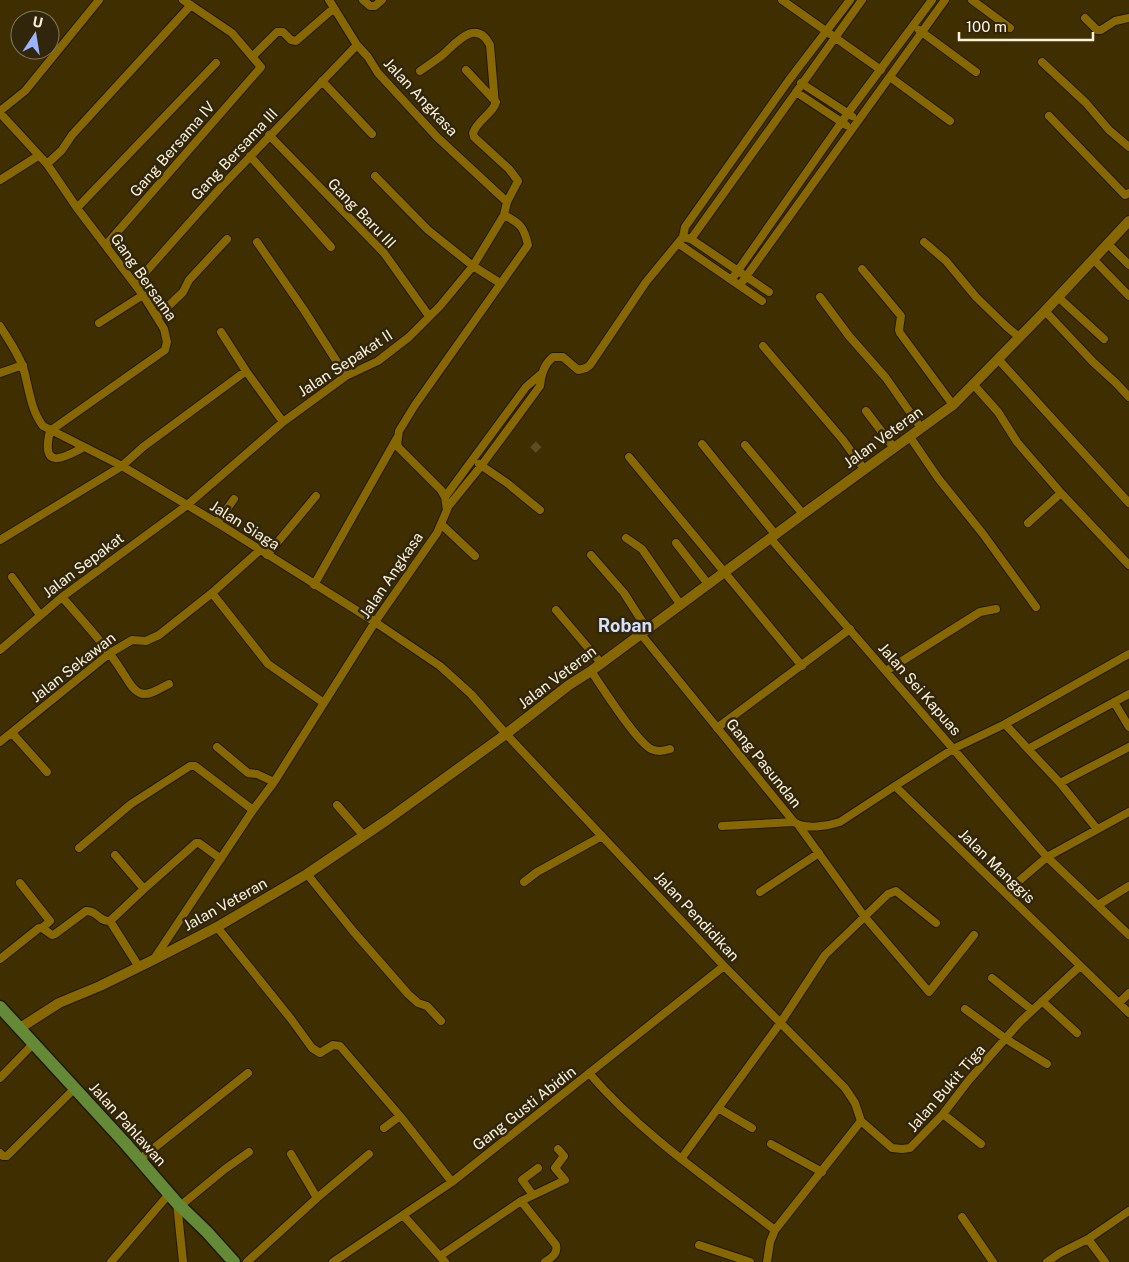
<svg xmlns="http://www.w3.org/2000/svg" width="1129" height="1262" viewBox="0 0 1129 1262" font-family="'Public Sans',sans-serif">
<style>
.lines{fill:none;stroke-linecap:round;stroke-linejoin:round}
.minor-tunnel{stroke:#5c4c21;stroke-width:8;stroke-dasharray:8 4;stroke-linecap:butt}
.minor-casing{stroke:#221800;stroke-width:10}
.tertiary-casing{stroke:#221800;stroke-width:12}
.primary-casing{stroke:#221800;stroke-width:15}
.minor{stroke:#876800;stroke-width:8}
.tertiary{stroke:#876800;stroke-width:10}
.primary{stroke:#648a38;stroke-width:12}
.labels{text-anchor:middle;dominant-baseline:central;stroke-width:5;stroke-linejoin:round;paint-order:stroke}
.street-label{font-size:15px;fill:#fdf3dc;stroke:#31260c}
.quarter-label{font-size:18px;font-weight:bold;fill:#d5e0fc;stroke:#31260c}
</style>
<rect width="100%" height="100%" fill="#3f2f00"/>
<g class="lines">
<path class="minor-tunnel" d="M 533,450 L 540,443"/>
<g class="minor-casing">
<path id="minor" d="M 329,0 L 357,45 L 368,57 L 378,73 L 437,137 L 507,202
M 363,0 L 370,6 L 375,6 L 382,0
M 782,0 L 881,70
M 972,0 L 1010,28
M 1085,18 L 1097,30 L 1101,30 L 1115,21 L 1129,18
M 919,30 L 976,72
M 253,56 L 277,32 L 283,32 L 291,40 L 296,41 L 334,8
M 1042,62 L 1086,103 L 1109,130 L 1129,147
M 466,70 L 496,102
M 890,77 L 950,121
M 322,81 L 372,134
M 801,83 L 852,116
M 796,92 L 846,125
M 0,111 L 25,91 L 99,0
M 0,113 L 47,164 L 77,208 L 143,295 L 164,329 L 167,342 L 165,350 L 50,431 C 41,469 61,460 84,447
M 1049,116 L 1125,195 L 1129,193
M 269,135 L 384,253 L 429,316
M 250,156 L 331,247
M 47,164 L 62,150 L 72,135 L 191,5
M 375,176 L 428,230 L 473,266 L 500,283
M 0,180 L 38,156
M 77,208 L 216,63
M 683,237 L 685,227 L 789,80 L 850,0
M 691,239 L 769,292
M 257,242 L 304,310 L 346,376
M 924,242 L 946,261 L 976,297 L 1007,327 L 1019,337
M 679,244 L 762,301
M 1108,244 L 1129,265
M 106,245 L 261,67 L 232,33 L 183,0
M 1093,259 L 1129,296
M 862,269 L 901,316 L 899,330 L 900,333 L 953,405
M 732,279 L 848,113 L 932,0
M 135,284 L 221,187 L 357,45
M 740,285 L 945,0
M 820,297 L 849,336 L 886,378 L 921,428
M 1058,297 L 1104,339
M 1045,311 L 1093,362 L 1116,383 L 1129,397
M 157,317 L 183,292 L 189,280 L 227,239
M 99,323 L 143,295
M 0,326 C 8,339 18,353 23,367 C 29,387 30,409 43,426 L 122,466 L 224,527 L 375,622 L 440,666 L 471,694 L 506,734 L 724,966 L 845,1088 L 855,1103 L 861,1121
M 221,332 L 246,371
M 763,346 L 843,440 L 864,469
M 998,359 L 1129,503
M 0,373 L 23,365
M 973,384 L 998,412 L 1017,442 L 1061,493 L 1129,565
M 866,411 L 894,448
M 910,437 L 938,478 L 983,534 L 1036,607
M 702,444 L 775,534
M 745,445 L 803,514
M 629,457 L 802,666
M 479,464 L 507,483 L 540,510
M 445,497 L 526,387 L 541,374
M 447,508 L 481,466 L 540,386 C 541,374 544,364 553,357 L 563,357 L 578,370 L 586,368 L 590,365 L 646,282 L 683,237 L 691,239 L 862,0
M 217,523 L 234,499
M 1028,523 L 1061,493
M 441,524 L 475,556
M 626,538 L 642,549 L 680,604
M 771,539 L 1047,857 L 1129,935
M 0,540 L 122,466 L 143,447 L 246,371 L 283,422
M 676,543 L 708,584
M 267,555 L 316,496
M 591,555 L 624,593 L 647,629
M 12,577 L 40,615
M 314,585 L 397,438
M 212,593 L 268,664 L 324,703
M 62,597 C 84,622 106,646 123,673 C 128,680 132,690 140,693 C 149,697 162,687 169,684
M 556,610 L 601,663
M 640,633 L 794,822 C 805,830 828,826 840,822 L 895,786
M 0,650 L 62,597 L 186,506 L 283,422 L 346,376 L 378,361 L 409,337 L 440,306 L 473,266 L 504,215 L 507,202 L 518,181 L 509,169 L 474,137 L 473,133 C 477,121 489,116 495,105 L 490,45 C 475,16 454,46 440,57 C 433,62 426,67 420,71
M 1129,654 L 1005,724 L 953,749 L 895,786 L 1129,1013
M 591,671 C 602,687 636,741 651,749 C 657,752 664,751 670,749
M 886,671 L 980,612 L 996,609
M 1114,702 L 1129,727
M 1005,724 L 1028,749 L 1129,694
M 717,728 L 850,629
M 12,733 L 47,772
M 0,742 L 110,653 L 132,640 L 146,641 L 159,635 L 212,593 L 260,550
M 217,747 L 248,773 L 257,774 L 274,782
M 1028,749 L 1060,783 L 1129,747
M 1060,783 L 1097,829
M 337,805 L 364,836
M 722,826 L 794,822
M 799,826 L 864,916 L 929,992 L 974,935
M 79,848 L 131,804 L 190,766 L 195,766 L 253,810
M 115,855 L 144,889 L 110,921 L 139,967
M 307,874 L 353,931 L 408,994 L 418,1003 L 427,1006 L 441,1021
M 524,882 L 537,872 L 602,836
M 20,883 L 50,921 L 42,928
M 144,889 L 196,843 L 199,843 L 221,859
M 760,892 L 819,853
M 1005,893 L 1047,857 L 1129,812
M 1098,905 L 1129,886
M 217,927 L 291,1019 L 312,1048 L 320,1053 L 333,1045 L 340,1046 L 400,1116 L 452,1182
M 0,959 L 39,928 L 42,928 L 52,935 L 55,934 L 86,911 C 97,910 99,922 110,921
M 154,959 L 253,810 L 274,782 L 375,622 L 437,533 L 447,510 L 445,497 L 441,490 L 399,448 L 397,445 L 399,431 L 415,405 L 528,245 C 524,227 520,223 504,215
M 992,978 L 1032,1010
M 1042,1001 L 1077,1033
M 1119,1003 L 1129,993
M 965,1009 L 1006,1039 L 1047,1064
M 589,1073 C 642,1135 711,1181 775,1230
M 0,1078 L 33,1044
M 718,1108 L 752,1128
M 943,1114 L 981,1144
M 861,1121 L 892,1148 L 902,1149 L 910,1148 L 943,1114 L 969,1080 L 1020,1022 L 1080,966
M 384,1128 L 400,1116
M 771,1144 L 822,1172
M 0,1153 L 3,1156 L 7,1156 L 74,1089
M 681,1159 L 781,1022 L 825,955 L 888,894 L 896,891 L 936,923
M 139,1160 L 248,1073
M 533,1195 L 522,1180 L 538,1168
M 317,1198 L 369,1154
M 521,1201 L 565,1180 L 555,1168 L 564,1156 L 558,1149
M 177,1203 L 183,1262
M 180,1206 L 225,1169 L 249,1152
M 403,1215 L 445,1262
M 962,1217 L 993,1262
M 1088,1239 L 1105,1262
M 699,1245 L 750,1262
M 440,1256 L 521,1201 L 556,1245 C 558,1254 552,1257 545,1262
M 111,1262 L 169,1194
M 247,1262 L 317,1198 L 291,1154
M 333,1262 L 452,1182 L 724,966
M 767,1262 L 770,1242 L 775,1230 L 861,1121
M 1047,1262 L 1060,1253 L 1088,1239 L 1129,1211"/>
</g>
<g class="tertiary-casing">
<path id="tertiary" d="M 20,1028 L 59,1003 L 100,986 L 153,960 L 217,927 L 307,874 L 387,820 L 506,734 L 569,685 L 591,671 L 803,514 L 953,405 L 1045,311 L 1129,221"/>
</g>
<g class="primary-casing">
<path id="primary" d="M 0,1007 L 125,1143 L 177,1203 L 207,1232 L 234,1262"/>
</g>
<use href="#minor" class="minor"/>
<use href="#tertiary" class="tertiary"/>
<use href="#primary" class="primary"/>
</g>
<g class="labels">
<g class="street-label">
<text transform="translate(421 97) rotate(47)">Jalan Angkasa</text>
<text transform="translate(172 149) rotate(-49)">Gang Bersama IV</text>
<text transform="translate(234 154) rotate(-47)">Gang Bersama III</text>
<text transform="translate(362 213) rotate(46)">Gang Baru III</text>
<text transform="translate(144 277) rotate(55)">Gang Bersama</text>
<text transform="translate(345 363) rotate(-33)">Jalan Sepakat II</text>
<text transform="translate(883 437) rotate(-36)">Jalan Veteran</text>
<text transform="translate(245 525) rotate(32)">Jalan Siaga</text>
<text transform="translate(83 565) rotate(-37)">Jalan Sepakat</text>
<text transform="translate(391 575) rotate(-56)">Jalan Angkasa</text>
<text transform="translate(73 667) rotate(-38)">Jalan Sekawan</text>
<text transform="translate(557 677) rotate(-37)">Jalan Veteran</text>
<text transform="translate(920 689) rotate(49)">Jalan Sei Kapuas</text>
<text transform="translate(764 763) rotate(51)">Gang Pasundan</text>
<text transform="translate(997 866) rotate(44)">Jalan Manggis</text>
<text transform="translate(225 904) rotate(-29)">Jalan Veteran</text>
<text transform="translate(697 916) rotate(47)">Jalan Pendidikan</text>
<text transform="translate(946 1088) rotate(-49)">Jalan Bukit Tiga</text>
<text transform="translate(524 1108) rotate(-38)">Gang Gusti Abidin</text>
<text transform="translate(128 1124) rotate(48)">Jalan Pahlawan</text>
</g>
<g class="quarter-label">
<text x="625" y="625">Roban</text>
</g>
</g>
<g transform="translate(35 35) rotate(12)"><circle r="24" fill="#31260c" stroke="#83785f"/>
<path d="M0-4L9 19L0 12L-9 19Z" fill="#9ab5fd"/>
<text y="-8" font-size="14" font-weight="bold" text-anchor="middle" fill="#fdf3dc">U</text>
</g>
<path d="M959 32v8h134v-8" fill="none" stroke="#fdf3dc" stroke-width="2.5"/>
<text x="966" y="32" font-size="15" fill="#fdf3dc" stroke="#31260c" stroke-width="4" paint-order="stroke">100 m</text>
</svg>
